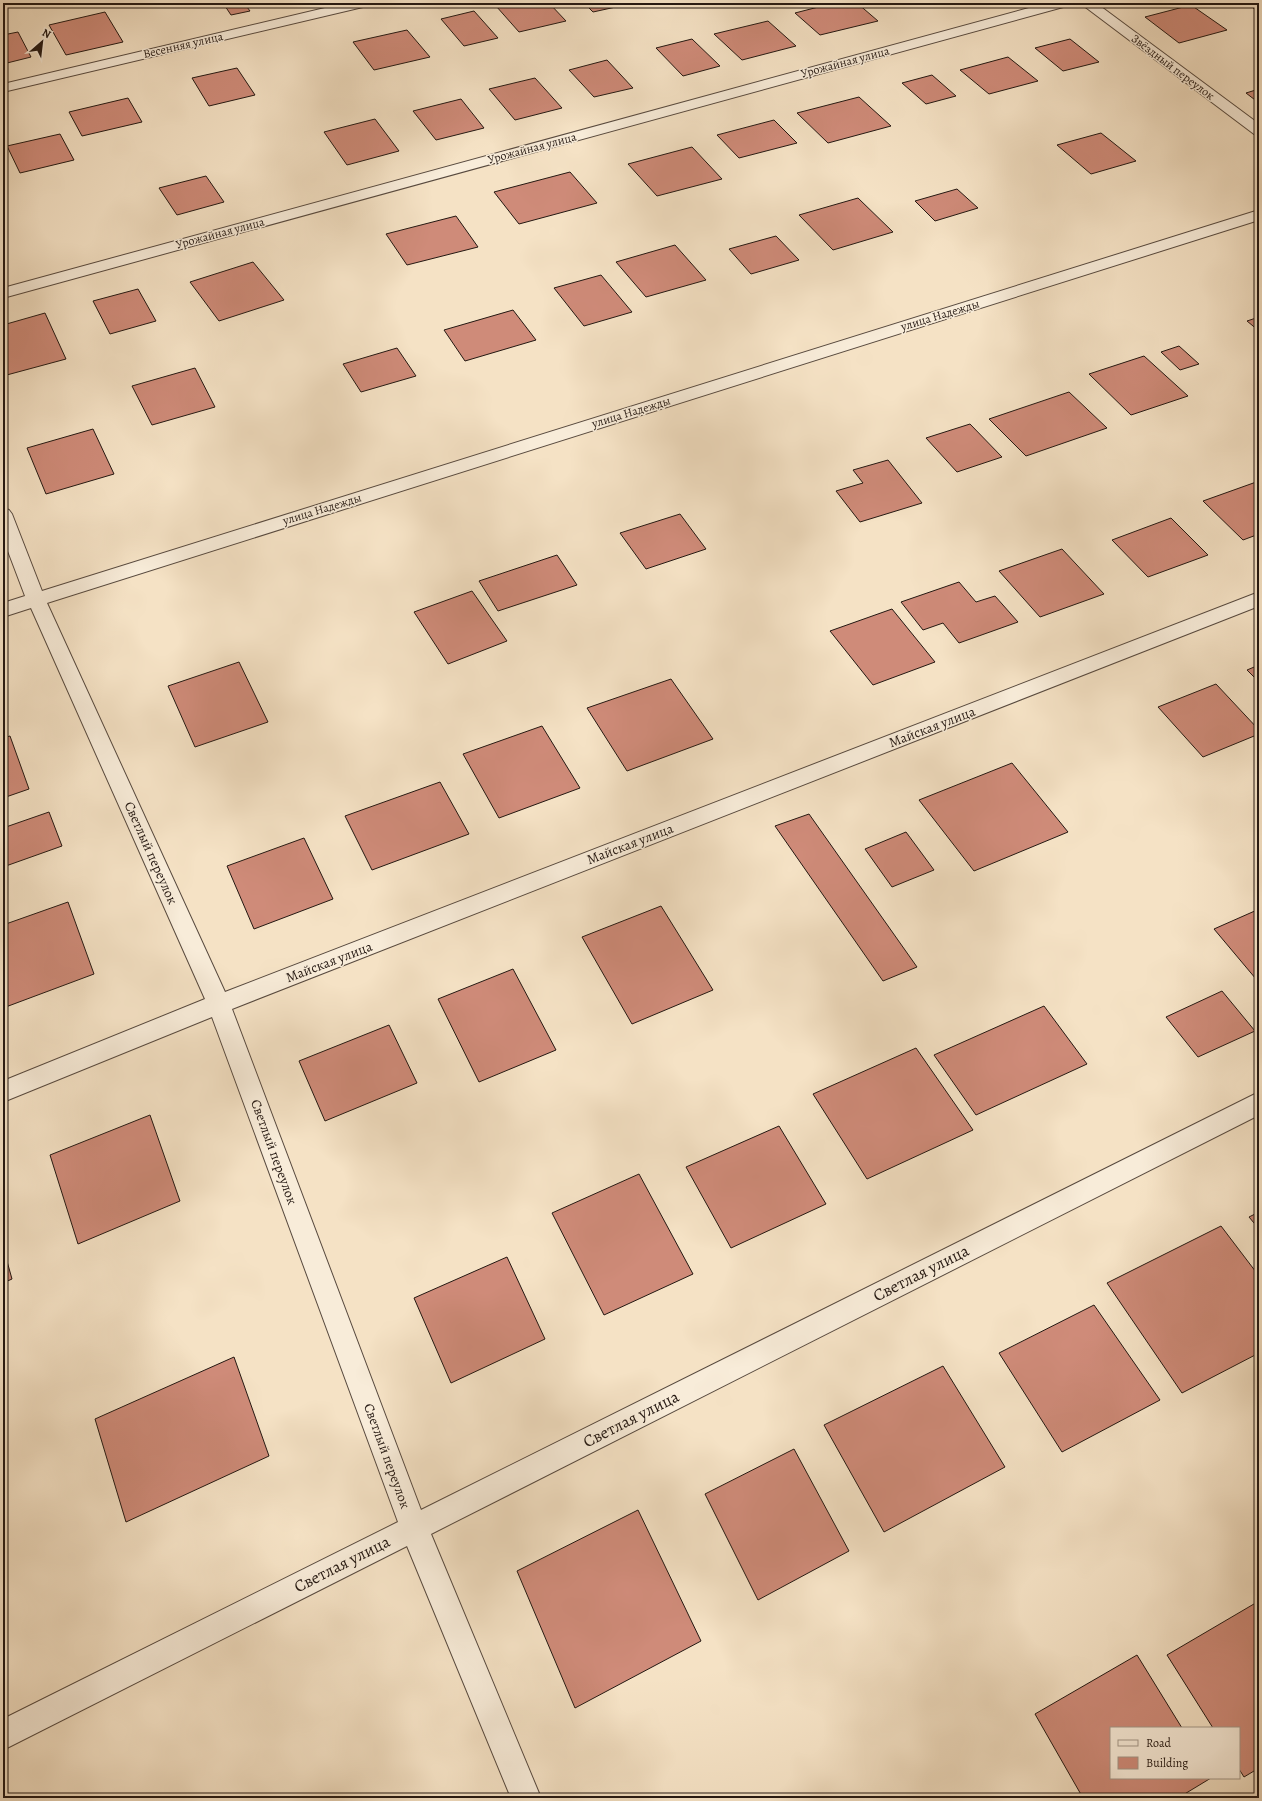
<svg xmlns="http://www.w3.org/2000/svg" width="1262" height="1801" viewBox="0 0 1262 1801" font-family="Alegreya,serif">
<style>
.building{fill:#cf8b79;stroke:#241812}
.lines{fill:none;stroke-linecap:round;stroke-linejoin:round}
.minor-casing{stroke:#584a3f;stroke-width:2}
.minor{fill:#f8ecd9;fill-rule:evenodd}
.labels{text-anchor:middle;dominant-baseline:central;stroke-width:3;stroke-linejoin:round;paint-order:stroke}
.far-street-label{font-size:12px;fill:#241812;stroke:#f8ecd9}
.street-label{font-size:14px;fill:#241812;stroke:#f8ecd9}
.near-street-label{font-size:17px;fill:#241812;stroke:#f8ecd9}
</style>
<rect width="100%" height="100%" fill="#f5e2c5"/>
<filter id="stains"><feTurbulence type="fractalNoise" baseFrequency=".005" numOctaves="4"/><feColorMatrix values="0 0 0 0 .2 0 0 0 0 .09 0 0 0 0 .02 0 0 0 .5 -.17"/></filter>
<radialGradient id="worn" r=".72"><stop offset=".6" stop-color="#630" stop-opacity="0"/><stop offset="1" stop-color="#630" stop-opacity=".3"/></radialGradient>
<path class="building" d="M 223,3 L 244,3 L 250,11 L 231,15 Z
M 508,3 L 549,3 L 566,21 L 519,32 L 496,6 Z
M 584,3 L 634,3 L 593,12 Z
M 834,3 L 857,3 L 878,21 L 820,35 L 795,13 Z
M 1246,3 L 1259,3 L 1259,12 Z
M 1191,5 L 1227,30 L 1179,43 L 1145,17 Z
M 474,11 L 498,38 L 464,46 L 441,19 Z
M 105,12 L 123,42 L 66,55 L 49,25 Z
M 768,21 L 796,46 L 742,60 L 714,34 Z
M 407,30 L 430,57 L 374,70 L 353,42 Z
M 18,32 L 31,57 L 3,64 L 3,35 Z
M 692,39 L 720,66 L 683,76 L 656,48 Z
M 1070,39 L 1099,62 L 1063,71 L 1035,48 Z
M 1008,57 L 1038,81 L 989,94 L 960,70 Z
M 607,60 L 633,88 L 594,97 L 569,70 Z
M 237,68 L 255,95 L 209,106 L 192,78 Z
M 932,75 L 956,96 L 926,104 L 902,83 Z
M 535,78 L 562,108 L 515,120 L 489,89 Z
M 1259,89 L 1259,103 L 1246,93 Z
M 859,97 L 891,126 L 828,143 L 797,113 Z
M 128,98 L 142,122 L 82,136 L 69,112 Z
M 461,99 L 484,128 L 436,140 L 413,111 Z
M 375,119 L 399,151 L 347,165 L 324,132 Z
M 774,120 L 797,143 L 739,158 L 717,135 Z
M 1101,133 L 1136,161 L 1091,174 L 1057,145 Z
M 60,134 L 74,160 L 20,173 L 7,146 Z
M 692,147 L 722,179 L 657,196 L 628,164 Z
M 570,172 L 597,203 L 519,224 L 494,192 Z
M 206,176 L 224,202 L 177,215 L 159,188 Z
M 957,189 L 978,208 L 935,221 L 915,201 Z
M 858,198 L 893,232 L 833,250 L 799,215 Z
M 456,216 L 478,247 L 407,265 L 386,234 Z
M 776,236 L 799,260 L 751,274 L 729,249 Z
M 675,245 L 706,280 L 646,297 L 616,262 Z
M 253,262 L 284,300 L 219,321 L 190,282 Z
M 601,275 L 632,312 L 584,326 L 554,288 Z
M 138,289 L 156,321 L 110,334 L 93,301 Z
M 513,310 L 536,340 L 465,361 L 444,330 Z
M 45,313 L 66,359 L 3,376 L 3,325 Z
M 1259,317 L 1259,331 L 1247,321 Z
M 1179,346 L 1199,364 L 1180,370 L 1161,352 Z
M 397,348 L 416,376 L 361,392 L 343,364 Z
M 1144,356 L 1188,396 L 1131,415 L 1089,374 Z
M 195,368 L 215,407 L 152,425 L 132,386 Z
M 1069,392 L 1107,428 L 1026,456 L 989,419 Z
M 970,424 L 1002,457 L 957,472 L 926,438 Z
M 93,429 L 114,474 L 46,494 L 27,448 Z
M 888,460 L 922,503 L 860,522 L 836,491 L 863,483 L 853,470 Z
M 1259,481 L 1259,534 L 1243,540 L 1203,501 Z
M 680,514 L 706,549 L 646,569 L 620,533 Z
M 1171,518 L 1208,555 L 1148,577 L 1112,540 Z
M 1062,549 L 1104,594 L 1040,617 L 999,571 Z
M 557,555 L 577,585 L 498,611 L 479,581 Z
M 959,582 L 976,602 L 995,596 L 1018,622 L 959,643 L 943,623 L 923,630 L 901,602 Z
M 472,591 L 507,641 L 448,664 L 414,612 Z
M 892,609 L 935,662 L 873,685 L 830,631 Z
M 239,662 L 268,722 L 195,747 L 168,686 Z
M 1259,665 L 1259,682 L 1247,670 Z
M 671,679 L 713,739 L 627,771 L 587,708 Z
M 1216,684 L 1259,730 L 1259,734 L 1203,757 L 1158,707 Z
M 542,726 L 580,788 L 499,818 L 463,754 Z
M 10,736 L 29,789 L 3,798 L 3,738 Z
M 1012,763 L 1068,832 L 974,871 L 919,800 Z
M 440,782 L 469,834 L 372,870 L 345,816 Z
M 49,812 L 62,846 L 3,867 L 3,828 Z
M 809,814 L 917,967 L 883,981 L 775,826 Z
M 906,832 L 934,870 L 892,887 L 865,849 Z
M 304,838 L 333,899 L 254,929 L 227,866 Z
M 68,902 L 94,974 L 3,1008 L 3,925 Z
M 661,906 L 713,990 L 632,1024 L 582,937 Z
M 1257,910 L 1259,912 L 1259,978 L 1256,979 L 1214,929 Z
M 513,969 L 556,1050 L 479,1082 L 438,999 Z
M 1222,991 L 1255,1031 L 1198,1057 L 1166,1017 Z
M 1044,1006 L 1087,1064 L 976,1115 L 934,1055 Z
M 389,1025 L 417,1083 L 325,1121 L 299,1061 Z
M 916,1048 L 973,1130 L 867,1179 L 813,1094 Z
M 150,1115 L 180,1201 L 78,1244 L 50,1155 Z
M 779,1126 L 826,1204 L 731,1248 L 686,1167 Z
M 639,1174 L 693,1274 L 604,1315 L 552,1213 Z
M 1259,1212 L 1259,1229 L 1249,1217 Z
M 1221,1226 L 1259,1276 L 1259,1353 L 1182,1393 L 1107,1283 Z
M 3,1247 L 12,1279 L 3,1283 Z
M 507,1257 L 545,1339 L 451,1383 L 414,1298 Z
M 1094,1305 L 1160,1400 L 1062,1452 L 999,1353 Z
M 234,1357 L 269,1456 L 126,1522 L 95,1419 Z
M 943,1366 L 1005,1467 L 884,1532 L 824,1425 Z
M 794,1449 L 849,1551 L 758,1600 L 705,1494 Z
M 638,1510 L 701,1641 L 575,1708 L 517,1571 Z
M 1259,1601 L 1259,1768 L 1244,1777 L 1239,1769 L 1239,1728 L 1213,1728 L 1167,1655 Z
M 1137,1655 L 1182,1728 L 1111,1728 L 1111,1778 L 1211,1778 L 1178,1798 L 1083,1798 L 1035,1714 Z"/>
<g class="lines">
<g class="minor-casing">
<path id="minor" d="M 346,3 L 370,3 L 368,6 L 363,7 L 3,92 L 3,84 Z
M 1047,3 L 1069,3 L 1067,6 L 3,298 L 3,288 Z
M 1080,3 L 1096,3 L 1259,124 L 1259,135 L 1254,134 Z
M 1259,210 L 1259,220 L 47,603 L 225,992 L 1259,592 L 1259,606 L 232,1009 L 421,1510 L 1259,1092 L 1259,1115 L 431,1534 L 541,1798 L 511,1798 L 407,1546 L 3,1750 L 3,1719 L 398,1522 L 212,1017 L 3,1102 L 3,1081 L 205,999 L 31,608 L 3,617 L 3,603 L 25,596 L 3,538 L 3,508 L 9,510 L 12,514 L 42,591 Z"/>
</g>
<use href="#minor" class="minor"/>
</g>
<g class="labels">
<g class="far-street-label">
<text transform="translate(183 45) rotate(-13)">Весенняя улица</text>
<text transform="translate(845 62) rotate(-15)">Урожайная улица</text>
<text transform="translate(1173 67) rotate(37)">Звёздный переулок</text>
<text transform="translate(532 148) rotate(-15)">Урожайная улица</text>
<text transform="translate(220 233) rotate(-15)">Урожайная улица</text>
<text transform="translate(940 315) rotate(-17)">улица Надежды</text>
<text transform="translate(631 412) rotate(-17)">улица Надежды</text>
<text transform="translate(322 509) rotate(-17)">улица Надежды</text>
</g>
<g class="street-label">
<text transform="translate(932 727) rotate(-21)">Майская улица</text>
<text transform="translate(630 844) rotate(-21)">Майская улица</text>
<text transform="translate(151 853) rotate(66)">Светлый переулок</text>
<text transform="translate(329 962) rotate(-21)">Майская улица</text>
<text transform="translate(274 1152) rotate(70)">Светлый переулок</text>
<text transform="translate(387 1456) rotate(70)">Светлый переулок</text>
</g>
<g class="near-street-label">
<text transform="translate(921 1273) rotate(-27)">Светлая улица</text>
<text transform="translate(631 1419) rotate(-27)">Светлая улица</text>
<text transform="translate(342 1564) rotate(-27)">Светлая улица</text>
</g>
</g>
<rect width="1262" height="1801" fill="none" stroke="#f5e2c5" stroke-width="16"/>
<rect x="4" y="4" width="1254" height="1793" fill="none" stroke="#241812" stroke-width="2"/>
<rect x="8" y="8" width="1246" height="1785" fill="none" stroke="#241812"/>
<rect x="1110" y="1727" width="130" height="52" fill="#f8ecd9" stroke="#a39789"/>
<rect x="1118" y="1740" width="20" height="6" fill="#f8ecd9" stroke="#a39789"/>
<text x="1146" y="1747" font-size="12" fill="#241812">Road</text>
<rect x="1118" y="1757" width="20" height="12" fill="#cf8b79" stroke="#a39789"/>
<text x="1146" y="1767" font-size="12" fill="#241812">Building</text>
<g transform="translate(42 42) rotate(28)" stroke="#f8ecd9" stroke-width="3" paint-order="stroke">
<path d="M0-3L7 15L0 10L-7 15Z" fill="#241812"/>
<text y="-6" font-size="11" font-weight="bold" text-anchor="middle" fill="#241812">N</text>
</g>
<rect width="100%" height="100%" filter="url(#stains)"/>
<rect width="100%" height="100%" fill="url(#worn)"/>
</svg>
